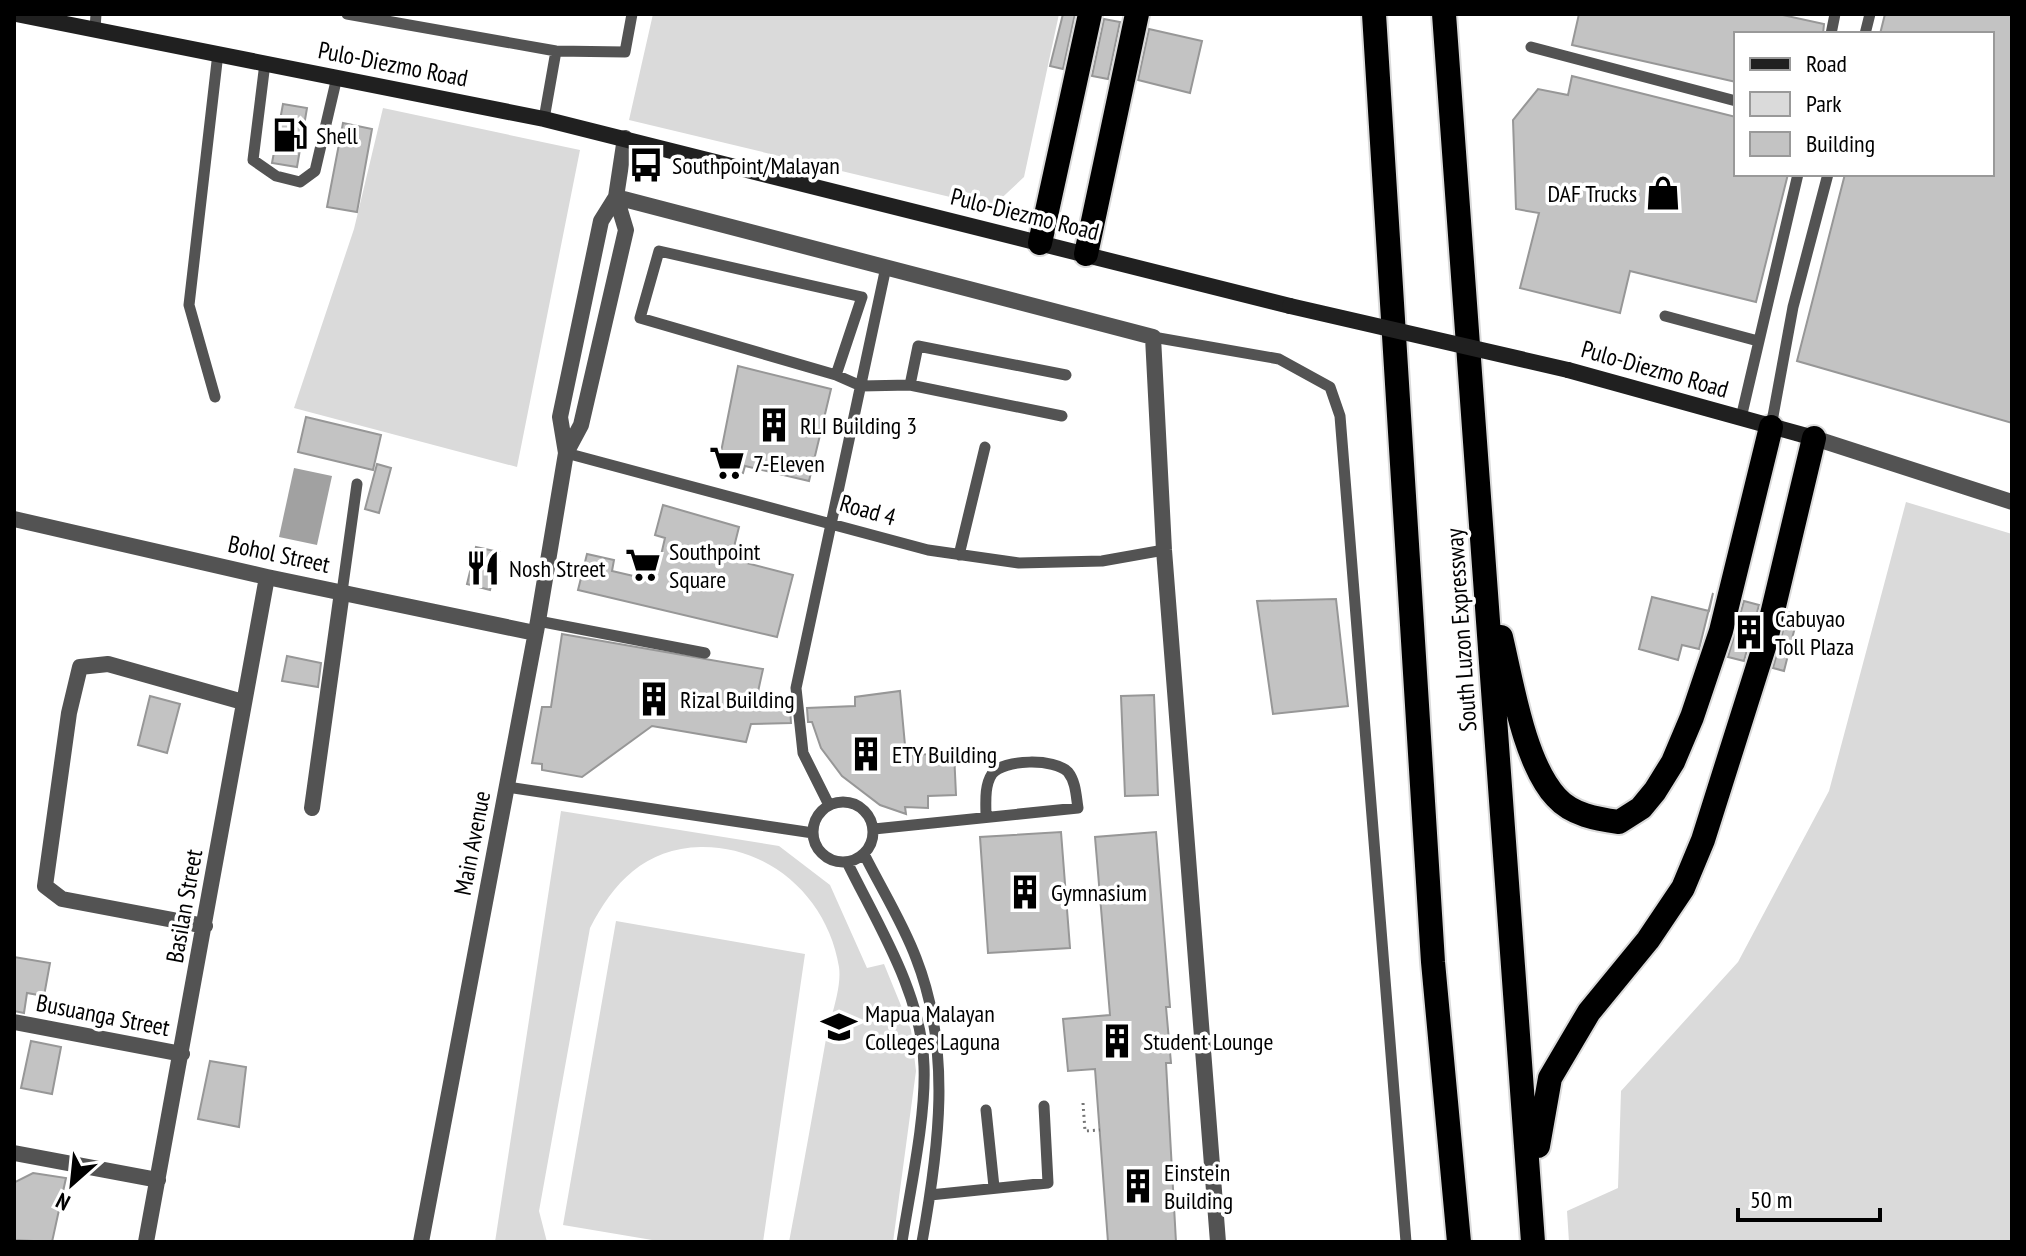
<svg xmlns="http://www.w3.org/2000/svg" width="2026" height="1256" viewBox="0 0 2026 1256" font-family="'PT Sans Narrow',sans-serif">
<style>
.green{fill:#dadada}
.water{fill:#a1a1a1}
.building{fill:#c3c3c3;stroke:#979797;stroke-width:2}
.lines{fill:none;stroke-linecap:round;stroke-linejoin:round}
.motorway-casing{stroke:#dbdbdb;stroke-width:28}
.path{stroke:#757575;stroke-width:3;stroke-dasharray:2 4;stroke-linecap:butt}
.service{stroke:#535353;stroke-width:11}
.minor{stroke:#535353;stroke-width:16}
.tertiary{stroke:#535353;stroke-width:16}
.secondary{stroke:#202020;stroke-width:16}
.motorway{stroke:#000;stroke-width:24}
.secondary-bridge{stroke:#202020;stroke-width:16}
.labels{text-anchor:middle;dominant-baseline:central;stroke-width:7;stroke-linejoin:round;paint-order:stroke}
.street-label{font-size:24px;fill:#000;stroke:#fff}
.poi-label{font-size:24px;fill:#000;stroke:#fff;text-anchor:start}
</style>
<rect width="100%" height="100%" fill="#fff"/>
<path class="green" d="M 653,14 L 1059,14 L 1024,177 L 992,207 L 629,120 Z
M 383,108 L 580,150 L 517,467 L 294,408 L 354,229 Z
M 1906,502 L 2012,534 L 2012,1242 L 1569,1242 L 1567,1211 L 1618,1188 L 1621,1091 L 1738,962 L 1829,791 Z
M 561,811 L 779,846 L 830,885 L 867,968 L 884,964 L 911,1030 L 916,1071 L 893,1242 L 789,1242 C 802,1174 814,1106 826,1039 C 830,1018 842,988 839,967 C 828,898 770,846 701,847 C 645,848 613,883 590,928 L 539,1211 L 547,1242 L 495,1242 Z
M 616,921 L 805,954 L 763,1242 L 664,1242 L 563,1225 Z"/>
<path class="water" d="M 294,468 L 332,476 L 317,545 L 279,537 Z"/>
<path class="building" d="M 1063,14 L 1075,14 L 1063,69 L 1050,66 Z
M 1579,14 L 1778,14 L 1824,24 L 1823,34 L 1736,34 L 1736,82 L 1572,45 Z
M 1885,14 L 2012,14 L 2012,423 L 1797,361 L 1845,174 L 1992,174 L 1992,34 L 1880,34 Z
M 1104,19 L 1120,22 L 1108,79 L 1092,76 Z
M 1149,29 L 1202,41 L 1190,93 L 1138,80 Z
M 1572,76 L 1736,117 L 1736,174 L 1788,174 L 1756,302 L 1630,271 L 1620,313 L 1520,288 L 1539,213 L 1516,209 L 1513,120 L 1538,89 L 1568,95 Z
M 283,104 L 307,108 L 297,167 L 272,163 Z
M 343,123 L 372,129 L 357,212 L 327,207 Z
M 738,366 L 831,389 L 809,481 L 745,466 L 743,473 L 718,467 Z
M 306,417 L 381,435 L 373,470 L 298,452 Z
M 377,464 L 391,468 L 379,513 L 365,509 Z
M 663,505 L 739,527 L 731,559 L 793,575 L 777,637 L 578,590 L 587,554 L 614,560 L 612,571 L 655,581 L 665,538 L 655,535 Z
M 476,547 L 499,552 L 490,590 L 467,584 Z
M 1713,593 L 1699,649 L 1682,645 L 1678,660 L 1639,649 L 1652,597 L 1709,611 Z
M 1336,599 L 1348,706 L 1273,714 L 1257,601 Z
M 1744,601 L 1759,605 L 1744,661 L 1728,657 Z
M 1788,612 L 1798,615 L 1784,671 L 1773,668 Z
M 562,634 L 763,669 L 754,710 L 790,708 L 791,723 L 751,724 L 746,742 L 652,726 L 582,777 L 542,770 L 542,764 L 532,763 L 542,707 L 551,707 Z
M 287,656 L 321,663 L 318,687 L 282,681 Z
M 900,691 L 906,756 L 954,752 L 956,795 L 928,796 L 928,808 L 905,807 L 906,814 L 880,805 L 842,776 L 821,748 L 812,722 L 808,722 L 807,708 L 855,706 L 855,697 Z
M 1154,695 L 1158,795 L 1125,796 L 1121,696 Z
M 150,696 L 180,704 L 167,753 L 138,745 Z
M 1061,832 L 1070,948 L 988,953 L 980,837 Z
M 1156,832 L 1170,1007 L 1166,1007 L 1171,1063 L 1166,1063 L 1176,1242 L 1108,1242 L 1095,1069 L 1068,1071 L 1063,1019 L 1110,1015 L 1095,837 Z
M 14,957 L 50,963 L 44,996 L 27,993 L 24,1013 L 14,1011 Z
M 31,1041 L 61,1047 L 52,1094 L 21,1088 Z
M 210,1061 L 246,1067 L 239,1127 L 198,1119 Z
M 33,1173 L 66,1178 L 52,1242 L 14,1240 L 15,1182 Z"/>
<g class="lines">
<g class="motorway-casing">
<path id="motorway" d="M 1374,14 L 1433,962 L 1459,1242
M 1444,14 L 1533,1242
M 1040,243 L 1090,14
M 1086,254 L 1137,14
M 1501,637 C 1512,683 1524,762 1556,797 C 1572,815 1597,819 1619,822 L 1641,808 L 1655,791 L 1673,762 L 1692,717 L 1721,631 L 1771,427
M 1538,1146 L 1550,1078 L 1589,1012 L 1648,940 L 1683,888 L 1703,840 L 1765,644 L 1814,438"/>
</g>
<path class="path" d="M 1083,1103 L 1085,1131 L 1100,1130"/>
<path class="service" d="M 347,14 L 556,51 L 625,52 L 632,14
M 95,29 L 96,14
M 1831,34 L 1835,14
M 1865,34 L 1870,14
M 1531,47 L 1736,101
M 265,63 L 253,160 L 276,176 L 300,182 L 315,171 L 337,77
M 544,119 L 556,51
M 1665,316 L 1758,341
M 1153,337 L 1279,359 L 1330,387 L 1340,416 L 1406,1242
M 836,375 L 862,297 L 659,251 L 640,318 L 836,375 L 861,386 L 910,385 L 918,346 L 1066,375
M 910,385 L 1062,416
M 215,397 L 189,305 L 218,53
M 1741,418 L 1798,174
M 1771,427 L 1793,307 L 1828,174
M 566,453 L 928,550 L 1019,563 L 1102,561 L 1164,550
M 959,555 L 985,447
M 342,592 L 357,484
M 538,621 L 705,653
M 507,787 L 813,833
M813 832a30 30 0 1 1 60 0a30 30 0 1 1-60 0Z
M 829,805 L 803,753 L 796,688 L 886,267
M 874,829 L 1078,808 C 1076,796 1076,782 1068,772 C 1055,758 1003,759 992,774 C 984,786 986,804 986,817
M 864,854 C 881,888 903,923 916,958 C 952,1050 939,1148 922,1242
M 847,862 C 878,925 922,994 924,1066 C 926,1118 910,1190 902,1242
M 986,1110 L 994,1187
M 930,1195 L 1048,1183 L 1044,1106"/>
<path class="minor" d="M 616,197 L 1153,337 L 1164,550 L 1218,1242
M 566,453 L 581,425 L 626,230 L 616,197
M 14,519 L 267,577 L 535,633
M 312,808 L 342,592
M 205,926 L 62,899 L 45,886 L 69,713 L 80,667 L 108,664 L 243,702
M 14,1022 L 182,1054
M 14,1153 L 158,1180
M 146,1242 L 267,577
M 421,1242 L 538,621 L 566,453 L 560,417 L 601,221 L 616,197 L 625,138"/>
<path class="tertiary" d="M 1814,438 L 2012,502"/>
<path class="secondary" d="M 16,14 L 544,119 L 1290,306
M 1568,370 L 1814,438"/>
<use href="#motorway" class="motorway"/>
<path class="secondary-bridge" d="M 1290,306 L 1568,370"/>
</g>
<defs>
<g id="fuel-bare" transform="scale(2.76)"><path d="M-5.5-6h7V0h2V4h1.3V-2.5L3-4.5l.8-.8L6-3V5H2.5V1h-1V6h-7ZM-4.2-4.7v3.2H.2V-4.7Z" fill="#000" stroke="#fff" stroke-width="2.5" paint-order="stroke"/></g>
<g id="bus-bare" transform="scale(2.76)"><path d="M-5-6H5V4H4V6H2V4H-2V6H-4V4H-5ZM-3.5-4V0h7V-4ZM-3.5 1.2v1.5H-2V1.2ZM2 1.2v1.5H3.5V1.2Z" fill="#000" stroke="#fff" stroke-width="2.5" paint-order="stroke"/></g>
<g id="shop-bare" transform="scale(2.76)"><path d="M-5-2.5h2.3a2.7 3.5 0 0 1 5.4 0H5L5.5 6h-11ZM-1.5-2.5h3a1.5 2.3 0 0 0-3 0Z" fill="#000" stroke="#fff" stroke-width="2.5" paint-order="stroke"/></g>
<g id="building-bare" transform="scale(2.76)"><path d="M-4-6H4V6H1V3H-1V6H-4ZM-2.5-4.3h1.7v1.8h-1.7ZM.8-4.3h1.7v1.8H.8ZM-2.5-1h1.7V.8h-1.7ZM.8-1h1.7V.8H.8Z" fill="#000" stroke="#fff" stroke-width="2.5" paint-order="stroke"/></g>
<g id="supermarket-bare" transform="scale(2.76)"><path d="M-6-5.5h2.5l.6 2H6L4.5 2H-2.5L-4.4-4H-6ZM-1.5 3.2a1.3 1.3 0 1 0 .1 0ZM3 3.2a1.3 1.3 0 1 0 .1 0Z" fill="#000" stroke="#fff" stroke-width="2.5" paint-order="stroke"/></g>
<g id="restaurant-bare" transform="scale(2.76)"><path d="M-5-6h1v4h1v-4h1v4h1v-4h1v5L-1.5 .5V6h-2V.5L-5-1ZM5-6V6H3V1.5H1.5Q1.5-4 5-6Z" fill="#000" stroke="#fff" stroke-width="2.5" paint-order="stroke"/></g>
<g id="university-bare" transform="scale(2.76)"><path d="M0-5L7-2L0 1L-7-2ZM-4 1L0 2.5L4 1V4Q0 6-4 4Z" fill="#000" stroke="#fff" stroke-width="2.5" paint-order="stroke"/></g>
</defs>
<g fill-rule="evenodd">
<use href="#fuel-bare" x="290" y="135"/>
<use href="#bus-bare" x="646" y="165"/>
<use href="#shop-bare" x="1663" y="193"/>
<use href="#building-bare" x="774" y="425"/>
<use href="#supermarket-bare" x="727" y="463"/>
<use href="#supermarket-bare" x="643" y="565"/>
<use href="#restaurant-bare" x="483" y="568"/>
<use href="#building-bare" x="1749" y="632"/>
<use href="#building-bare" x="654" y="699"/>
<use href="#building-bare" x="866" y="754"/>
<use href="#building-bare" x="1025" y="892"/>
<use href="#university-bare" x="839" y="1027"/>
<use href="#building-bare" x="1117" y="1041"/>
<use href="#building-bare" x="1138" y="1186"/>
</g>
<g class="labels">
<g class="street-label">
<text transform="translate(393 64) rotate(11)">Pulo-Diezmo Road</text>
<text transform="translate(1025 214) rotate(14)">Pulo-Diezmo Road</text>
<text transform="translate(1655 369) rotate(16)">Pulo-Diezmo Road</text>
<text transform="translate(868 510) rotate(16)">Road 4</text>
<text transform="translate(279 554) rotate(12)">Bohol Street</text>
<text transform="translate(1461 630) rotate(-94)">South Luzon Expressway</text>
<text transform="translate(472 843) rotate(-79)">Main Avenue</text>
<text transform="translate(184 906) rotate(-80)">Basilan Street</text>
<text transform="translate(103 1015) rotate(11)">Busuanga Street</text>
</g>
<g class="poi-label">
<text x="316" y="135">Shell</text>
<text x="672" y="165">Southpoint/Malayan</text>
<text x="1637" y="193" text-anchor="end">DAF Trucks</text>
<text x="800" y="425">RLI Building 3</text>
<text x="753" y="463">7-Eleven</text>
<text x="669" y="551">Southpoint<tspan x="669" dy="28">Square</tspan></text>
<text x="509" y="568">Nosh Street</text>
<text x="1775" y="618">Cabuyao<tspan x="1775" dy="28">Toll Plaza</tspan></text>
<text x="680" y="699">Rizal Building</text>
<text x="892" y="754">ETY Building</text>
<text x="1051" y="892">Gymnasium</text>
<text x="865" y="1013">Mapua Malayan<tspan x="865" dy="28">Colleges Laguna</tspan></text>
<text x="1143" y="1041">Student Lounge</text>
<text x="1164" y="1172">Einstein<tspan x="1164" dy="28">Building</tspan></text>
</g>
</g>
<rect width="2026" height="1256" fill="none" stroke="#000000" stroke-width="32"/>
<rect x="1734" y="32" width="260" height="144" fill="#ffffff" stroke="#999999" stroke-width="2"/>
<rect x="1750" y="58" width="40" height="12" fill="#202020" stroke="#999999" stroke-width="2"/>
<text x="1806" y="72" font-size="24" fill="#000000">Road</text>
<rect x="1750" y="92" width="40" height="24" fill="#dadada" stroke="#999999" stroke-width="2"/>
<text x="1806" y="112" font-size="24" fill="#000000">Park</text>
<rect x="1750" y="132" width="40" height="24" fill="#c3c3c3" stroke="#999999" stroke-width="2"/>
<text x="1806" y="152" font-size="24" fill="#000000">Building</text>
<g transform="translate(72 1184) rotate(207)" stroke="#ffffff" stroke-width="6" paint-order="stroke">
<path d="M0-6L14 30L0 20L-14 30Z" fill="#000000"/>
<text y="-12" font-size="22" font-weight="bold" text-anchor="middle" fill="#000000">N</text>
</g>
<path d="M1738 1208v12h142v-12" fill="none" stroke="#000000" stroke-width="4"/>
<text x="1750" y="1208" font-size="24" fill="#000000" stroke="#ffffff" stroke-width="6" paint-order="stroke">50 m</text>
</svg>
